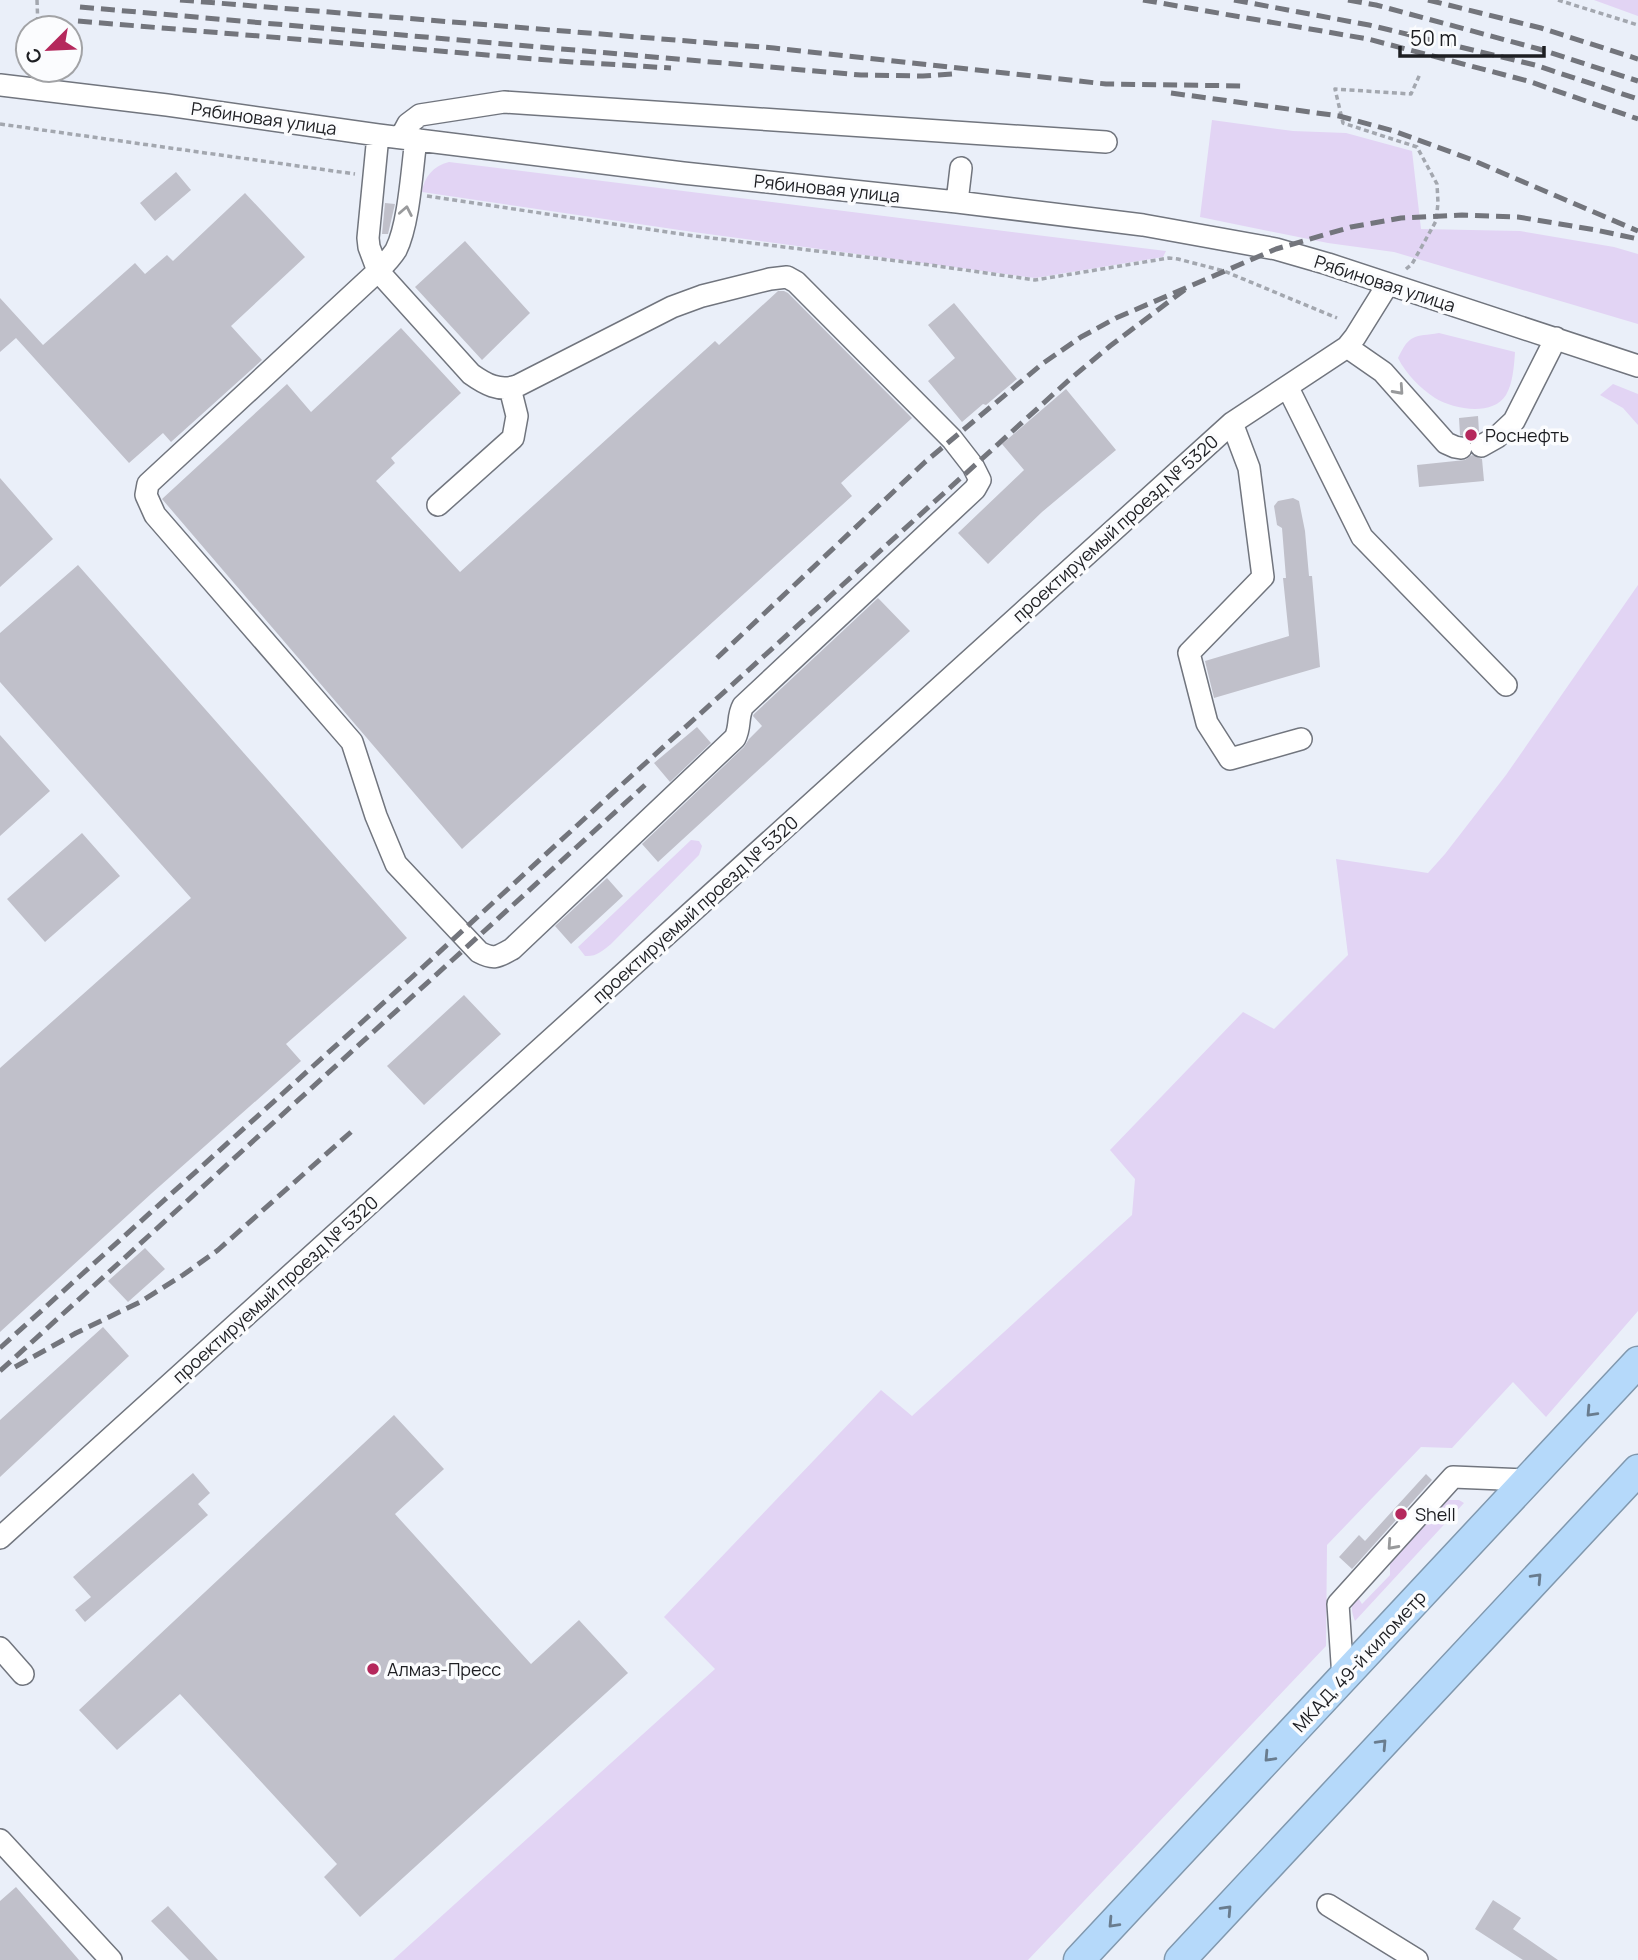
<svg xmlns="http://www.w3.org/2000/svg" width="1638" height="1960" viewBox="0 0 1638 1960" font-family="Manrope,sans-serif">
<style>
.green{fill:#e2d4f4}
.building{fill:#c0c0ca}
.lines{fill:none;stroke-linecap:round;stroke-linejoin:round}
.minor-casing{stroke:#71757e;stroke-width:24}
.highway-casing{stroke:#8098ae;stroke-width:33}
.path{stroke:#a3a7af;stroke-width:3.5;stroke-dasharray:5 3.5;stroke-linecap:butt}
.minor{stroke:#fff;stroke-width:21}
.highway{stroke:#b5d9fa;stroke-width:30}
.rail{stroke:#73757c;stroke-width:5;stroke-dasharray:14 7;stroke-linecap:butt}
.oneway{stroke:#999a9c}
.oneway2{stroke:#697c8e}
.poi-dot{fill:#b5285c;stroke:#fbfcfe;stroke-width:2.5}
.labels{text-anchor:middle;dominant-baseline:central;stroke-width:7;stroke-linejoin:round;paint-order:stroke}
.street-label{font-size:18px;fill:#1d1e22;stroke:#fbfcfe}
.poi-label{font-size:18px;fill:#1d1e22;stroke:#fbfcfe;text-anchor:start}
</style>
<rect width="100%" height="100%" fill="#eaeff9"/>
<path class="green" d="M 1594,0 L 1638,0 L 1638,16 Z
M 1212,120 L 1293,131 L 1346,133 L 1412,151 L 1421,229 L 1520,231 L 1614,247 L 1638,254 L 1638,324 L 1394,252 L 1328,243 L 1200,217 Z
M 449,162 L 1166,251 L 1163,257 L 1035,278 L 693,232 L 422,192 C 424,177 433,166 449,162 Z
M 1439,333 L 1515,352 C 1514,366 1513,383 1506,395 C 1492,417 1453,409 1435,398 C 1420,388 1406,374 1398,358 C 1410,333 1414,337 1439,333 Z
M 1613,384 L 1638,394 L 1638,425 L 1623,408 L 1600,395 Z
M 1638,585 L 1638,1311 L 1546,1417 L 1513,1382 L 1452,1448 L 1421,1447 L 1327,1545 L 1326,1646 L 1028,1960 L 393,1960 L 715,1669 L 664,1617 L 881,1390 L 912,1416 L 1132,1215 L 1135,1179 L 1110,1150 L 1243,1012 L 1274,1029 L 1348,955 L 1336,859 L 1428,873 L 1445,854 L 1506,775 Z
M 691,840 L 699,841 L 702,846 L 699,855 L 611,944 C 602,951 596,957 585,956 L 578,947 Z
M 1444,1500 L 1459,1500 L 1464,1503 L 1355,1621 C 1351,1611 1350,1604 1357,1596 L 1362,1604 L 1390,1575 L 1390,1559 Z"/>
<path class="building" d="M 176,172 L 191,190 L 155,221 L 140,203 Z
M 245,193 L 305,257 L 231,326 L 262,360 L 171,442 L 163,433 L 129,463 L 16,338 L 0,352 L 0,298 L 43,345 L 135,263 L 145,274 L 167,255 L 173,261 Z
M 385,203 L 395,204 L 388,234 L 382,234 Z
M 465,241 L 530,313 L 482,360 L 415,287 Z
M 778,291 L 784,291 L 788,293 L 912,418 L 841,483 L 852,496 L 462,849 L 162,499 L 287,384 L 311,412 L 401,328 L 461,393 L 391,458 L 395,463 L 376,481 L 460,572 L 715,341 L 719,345 Z
M 954,303 L 1017,379 L 986,405 L 983,404 L 962,422 L 928,381 L 955,358 L 928,325 Z
M 1066,389 L 1116,450 L 1042,512 L 988,564 L 958,533 L 1024,470 L 1002,444 Z
M 1478,416 L 1479,432 L 1470,439 L 1460,435 L 1459,418 Z
M 1472,455 L 1482,459 L 1484,481 L 1419,487 L 1417,465 L 1465,460 Z
M 0,478 L 53,539 L 0,587 Z
M 1293,498 L 1299,501 L 1305,531 L 1309,576 L 1312,576 L 1320,667 L 1214,698 L 1205,661 L 1289,636 L 1283,578 L 1286,578 L 1282,528 L 1277,525 L 1274,506 L 1278,501 Z
M 78,565 L 407,938 L 286,1044 L 301,1061 L 152,1193 L 0,1332 L 0,1068 L 191,898 L 0,682 L 0,633 Z
M 878,598 L 910,631 L 658,862 L 642,844 L 744,747 L 749,739 L 762,726 L 753,716 L 754,714 Z
M 697,727 L 711,743 L 670,782 L 654,763 Z
M 0,735 L 50,791 L 0,836 Z
M 82,833 L 120,876 L 45,942 L 7,899 Z
M 607,878 L 623,896 L 571,944 L 555,926 Z
M 464,995 L 501,1034 L 424,1105 L 387,1066 Z
M 145,1248 L 165,1269 L 128,1302 L 108,1281 Z
M 103,1327 L 129,1356 L 0,1477 L 0,1420 Z
M 394,1415 L 444,1469 L 395,1514 L 531,1664 L 579,1620 L 628,1673 L 360,1917 L 324,1877 L 337,1864 L 180,1694 L 117,1750 L 79,1710 Z
M 193,1473 L 210,1493 L 198,1504 L 208,1515 L 85,1622 L 75,1610 L 91,1597 L 73,1577 Z
M 1426,1474 L 1432,1480 L 1352,1569 L 1339,1557 L 1359,1535 L 1365,1541 Z
M 16,1887 L 79,1960 L 0,1960 L 0,1901 Z
M 1493,1900 L 1521,1918 L 1513,1929 L 1558,1960 L 1523,1960 L 1475,1929 Z
M 168,1906 L 218,1960 L 189,1960 L 151,1921 Z"/>
<g class="lines">
<g class="minor-casing">
<path id="minor" d="M 0,85 L 167,105 L 378,135 L 683,173 L 957,202 L 1143,225 L 1276,249 L 1328,264 L 1638,366
M 378,135 L 368,238 L 369,247 L 378,271 L 471,374 C 485,384 499,392 517,386 L 672,307 L 702,296 L 770,279 L 787,277 L 796,282 L 952,439 L 973,466 L 980,480 L 975,489 L 743,706 C 737,717 741,726 735,738 L 512,949 C 498,957 494,960 479,952 L 396,864 L 376,816 L 352,742 L 155,515 L 146,495 L 148,484 L 378,271 C 384,265 391,258 396,250 C 409,224 412,169 416,139
M 401,137 L 408,124 L 420,115 L 504,102 L 1106,142
M 957,202 L 961,168
M 1347,347 L 1383,372 L 1446,443 L 1455,447 L 1461,448
M 1288,388 L 1362,537 L 1506,685
M 1232,423 L 1249,468 L 1263,577 L 1189,653 L 1207,723 L 1230,759 L 1301,739
M 1481,446 L 1497,437 L 1514,421 L 1556,338
M 438,505 L 513,438 L 517,416 L 510,388
M 0,1538 L 1232,423 L 1347,347 L 1355,337 L 1388,284
M 0,1648 L 23,1674
M 1343,1678 L 1338,1604 L 1453,1477 L 1527,1480
M 0,1840 L 111,1960
M 1328,1905 L 1417,1960"/>
</g>
<g class="highway-casing">
<path id="highway" d="M 1079,1960 L 1638,1362
M 1180,1960 L 1638,1470"/>
</g>
<path class="path" d="M 37,0 L 38,28
M 1558,0 L 1638,25
M 0,124 L 355,174
M 427,196 L 687,235 L 930,265 L 1035,280 L 1169,258 L 1178,259 L 1224,271 L 1337,318
M 1406,269 L 1412,264 L 1436,221 L 1438,203 L 1437,184 L 1417,147 L 1343,123 L 1335,89 L 1411,94 L 1420,74"/>
<use href="#minor" class="minor"/>
<use href="#highway" class="highway"/>
<path class="rail" d="M 180,0 L 774,48 L 1106,84 L 1246,86
M 1143,0 L 1368,39 L 1528,81 L 1638,119
M 1234,0 L 1369,25 L 1535,65 L 1638,99
M 1348,0 L 1376,5 L 1539,49 L 1638,81
M 1428,0 L 1541,28 L 1638,59
M 80,7 L 861,75 L 923,76 L 952,74
M 78,21 L 572,62 L 671,68
M 1171,93 L 1339,116 L 1394,131 L 1470,159 L 1638,231
M 717,658 L 925,462 L 1042,364 L 1081,337 L 1116,318 L 1276,249 L 1351,227 L 1401,218 L 1462,215 L 1518,217 L 1596,230 L 1638,239
M 0,1348 L 411,978 L 607,798 L 1069,380 L 1110,346 L 1187,288
M 15,1367 L 76,1333 L 140,1302 L 183,1275 L 218,1250 L 351,1132
M 0,1371 L 645,785"/>
</g>
<defs><path id="oneway-chevron" d="M-2-3.5L2.5 0L-2 3.5" fill="none" stroke-width="1.6" stroke-linecap="round" stroke-linejoin="round" transform="scale(1.75)"/></defs>
<g class="oneway">
<use href="#oneway-chevron" transform="translate(406 211) rotate(-79)"/>
<use href="#oneway-chevron" transform="translate(1399 390) rotate(48)"/>
<use href="#oneway-chevron" transform="translate(1392 1545) rotate(132)"/>
</g>
<g class="oneway2">
<use href="#oneway-chevron" transform="translate(1591 1412) rotate(133)"/>
<use href="#oneway-chevron" transform="translate(1537 1578) rotate(-47)"/>
<use href="#oneway-chevron" transform="translate(1382 1744) rotate(-47)"/>
<use href="#oneway-chevron" transform="translate(1269 1757) rotate(133)"/>
<use href="#oneway-chevron" transform="translate(1227 1910) rotate(-47)"/>
<use href="#oneway-chevron" transform="translate(1113 1923) rotate(133)"/>
</g>
<g class="poi-dot">
<circle cx="1471" cy="435" r="7"/>
<circle cx="1401" cy="1514" r="7"/>
<circle cx="373" cy="1669" r="7"/>
</g>
<g class="labels">
<g class="street-label">
<text transform="translate(264 118) rotate(8)">Рябиновая улица</text>
<text transform="translate(827 188) rotate(6)">Рябиновая улица</text>
<text transform="translate(1385 283) rotate(18)">Рябиновая улица</text>
<text transform="translate(1115 528) rotate(-42)">проектируемый проезд № 5320</text>
<text transform="translate(695 909) rotate(-42)">проектируемый проезд № 5320</text>
<text transform="translate(275 1289) rotate(-42)">проектируемый проезд № 5320</text>
<text transform="translate(1359 1661) rotate(-47)">МКАД, 49-й километр</text>
</g>
<g class="poi-label">
<text x="1485" y="435">Роснефть</text>
<text x="1415" y="1514">Shell</text>
<text x="387" y="1669">Алмаз-Пресс</text>
</g>
</g>
<g transform="translate(49 49) rotate(246)"><circle r="33" fill="#fbfcfe" stroke="#a2a3a6" stroke-width="2"/>
<path d="M0-5L12 26L0 18L-12 26Z" fill="#b5285c"/>
<text y="-10" font-size="19" font-weight="bold" text-anchor="middle" fill="#1d1e22">С</text>
</g>
<path d="M1400 46v10h144v-10" fill="none" stroke="#1d1e22" stroke-width="3.5"/>
<text x="1410" y="46" font-size="21" fill="#1d1e22" stroke="#fbfcfe" stroke-width="5" paint-order="stroke">50 m</text>
</svg>
